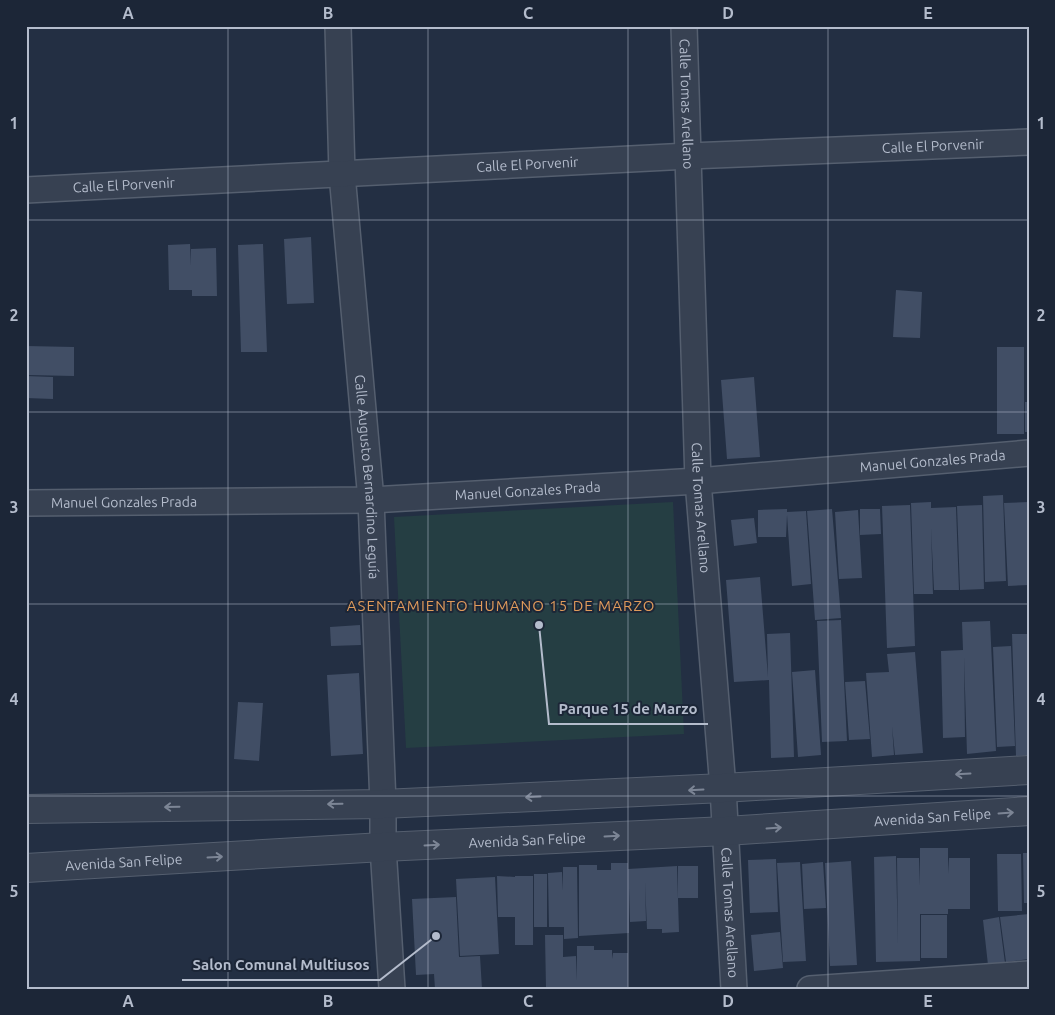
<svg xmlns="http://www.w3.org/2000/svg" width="1055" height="1015" viewBox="0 0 1055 1015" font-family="Ubuntu,sans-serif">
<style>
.green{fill:#253e43}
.building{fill:#414e65}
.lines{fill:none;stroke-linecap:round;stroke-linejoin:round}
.minor-casing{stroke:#555f6f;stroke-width:28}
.tertiary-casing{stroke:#555f6f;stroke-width:30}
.minor{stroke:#374152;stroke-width:25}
.tertiary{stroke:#374152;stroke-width:28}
.oneway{stroke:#7c8595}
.grid{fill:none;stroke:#b4bccc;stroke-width:1;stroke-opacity:0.55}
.labels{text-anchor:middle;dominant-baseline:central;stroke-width:4;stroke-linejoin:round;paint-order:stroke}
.street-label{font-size:14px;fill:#b4bccc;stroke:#1c2637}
.neighbourhood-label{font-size:15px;letter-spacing:1px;fill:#e09b5b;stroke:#1c2637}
.leader{fill:none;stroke:#b4bccc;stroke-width:2}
.callout-dot{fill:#b4bccc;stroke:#1c2637;stroke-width:2}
.callout-label{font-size:15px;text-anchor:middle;font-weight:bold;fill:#b4bccc;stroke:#1c2637;stroke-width:4;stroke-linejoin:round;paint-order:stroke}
.neatline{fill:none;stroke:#b4bccc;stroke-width:2}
.grid-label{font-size:16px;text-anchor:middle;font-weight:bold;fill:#b4bccc}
</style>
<rect width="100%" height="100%" fill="#232f43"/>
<path class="green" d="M 673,502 L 684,734 L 406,748 L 394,517 Z"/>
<path class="building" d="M 311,237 L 314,303 L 287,304 L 284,239 Z
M 190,244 L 191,266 L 191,249 L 216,248 L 217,296 L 192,296 L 192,290 L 169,290 L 168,245 Z
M 263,244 L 267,352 L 241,352 L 238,245 Z
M 896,290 L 922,292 L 920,338 L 893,337 Z
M 26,346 L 74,347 L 74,376 L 26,375 Z
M 997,347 L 1024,347 L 1024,434 L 997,434 Z
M 26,376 L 53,377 L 53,399 L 26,398 Z
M 754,377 L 760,457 L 727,459 L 721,380 Z
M 1025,402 L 1029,402 L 1029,432 L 1025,432 Z
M 1003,495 L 1006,581 L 985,582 L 983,496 Z
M 931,502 L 931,508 L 956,507 L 959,590 L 934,590 L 931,528 L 933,594 L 914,594 L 911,503 Z
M 1029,502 L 1029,585 L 1008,586 L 1004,503 Z
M 910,505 L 915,646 L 887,648 L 882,506 Z
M 982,505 L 984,589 L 960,590 L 957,506 Z
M 787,509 L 787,512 L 806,511 L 811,584 L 792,586 L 787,515 L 786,537 L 758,537 L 758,510 Z
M 832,509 L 841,618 L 815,620 L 807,511 Z
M 860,509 L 880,509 L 881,534 L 860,535 Z
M 858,510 L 862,578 L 839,579 L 835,512 Z
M 754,518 L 757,543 L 734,546 L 731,520 Z
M 760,577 L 768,677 L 767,634 L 790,633 L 794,757 L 771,758 L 769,680 L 734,682 L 726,580 Z
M 841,620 L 847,741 L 822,742 L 817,621 Z
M 990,621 L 996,751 L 967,754 L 964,657 L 965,737 L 943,738 L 941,651 L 963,650 L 962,622 Z
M 360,625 L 361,645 L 331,646 L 330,627 Z
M 1012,634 L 1029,634 L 1029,755 L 1016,756 Z
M 1011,646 L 1015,746 L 997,747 L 993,647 Z
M 915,652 L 923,753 L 895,755 L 892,726 L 894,755 L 872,757 L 866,673 L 889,672 L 887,654 Z
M 815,670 L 821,755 L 798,757 L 792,672 Z
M 359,673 L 363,754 L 331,756 L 327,675 Z
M 865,681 L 870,739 L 849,740 L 845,682 Z
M 238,702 L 263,703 L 259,761 L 234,759 Z
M 920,848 L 948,848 L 948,874 L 949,858 L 970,858 L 970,909 L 948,909 L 948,914 L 920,914 L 920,961 L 876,962 L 874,857 L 896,856 L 898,945 L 897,858 L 919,858 L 920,886 Z
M 1023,853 L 1029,853 L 1029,903 L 1024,903 Z
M 997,854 L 1021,854 L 1022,911 L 998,911 Z
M 776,859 L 778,912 L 750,913 L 748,860 Z
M 851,861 L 857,965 L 830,966 L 825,863 Z
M 800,862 L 806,961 L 783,962 L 777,863 Z
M 823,862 L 826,908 L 804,909 L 802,864 Z
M 611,863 L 628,863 L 628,869 L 677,866 L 679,932 L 662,933 L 662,929 L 647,929 L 645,882 L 646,921 L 630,922 L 629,888 L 629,933 L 579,936 L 579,865 L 597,865 L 597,870 L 611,870 Z
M 678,866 L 698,866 L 698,898 L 678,898 Z
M 563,867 L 577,867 L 578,938 L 564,939 L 564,927 L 549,927 L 548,873 L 562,872 L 563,891 Z
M 534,874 L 547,874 L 547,927 L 534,927 Z
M 497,876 L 515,877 L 515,917 L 498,917 Z
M 515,876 L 533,876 L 533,945 L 515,945 Z
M 495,877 L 499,954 L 460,956 L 456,879 Z
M 456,897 L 459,957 L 480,956 L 482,989 L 435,989 L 434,974 L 416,975 L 412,899 Z
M 1029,914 L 1029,959 L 1006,962 L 1000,917 Z
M 921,915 L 947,915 L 947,958 L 921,958 Z
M 999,917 L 1005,963 L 988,965 L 983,920 Z
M 780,932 L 783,968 L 754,971 L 751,935 Z
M 545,935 L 563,935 L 563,957 L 576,956 L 577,981 L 577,946 L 594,946 L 594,950 L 612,950 L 612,959 L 613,953 L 628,953 L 628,989 L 546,989 Z"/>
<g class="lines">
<g class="minor-casing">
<g id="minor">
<path id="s1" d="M 338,26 L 342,174 L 371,500 L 383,804 L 383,847 L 392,989"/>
<path id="s2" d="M 684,26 L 698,481 L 723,788 L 734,989"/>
<path id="s3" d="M 26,190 L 689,156 L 1029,142"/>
<path id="s4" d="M 26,503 L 371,500 L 698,481 L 1029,453"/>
<path d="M 810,989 L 1029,974"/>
</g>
</g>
<g class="tertiary-casing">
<g id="tertiary">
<path d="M 26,809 L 383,804 L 723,788 L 1029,770"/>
<path id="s5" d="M 26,868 L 383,847 L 726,831 L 1029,811"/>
</g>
</g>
<use href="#minor" class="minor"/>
<use href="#tertiary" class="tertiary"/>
</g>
<defs><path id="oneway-shaft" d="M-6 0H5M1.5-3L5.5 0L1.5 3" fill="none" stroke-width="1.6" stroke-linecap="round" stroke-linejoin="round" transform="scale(1.25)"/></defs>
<g class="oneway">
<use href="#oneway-shaft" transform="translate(963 774) rotate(177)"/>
<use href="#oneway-shaft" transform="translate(696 790) rotate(177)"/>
<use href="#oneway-shaft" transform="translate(533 797) rotate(177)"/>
<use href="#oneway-shaft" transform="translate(335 804) rotate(179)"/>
<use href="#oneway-shaft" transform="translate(172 807) rotate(179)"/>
<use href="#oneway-shaft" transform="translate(1006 813) rotate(-4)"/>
<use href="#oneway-shaft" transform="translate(774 828) rotate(-4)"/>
<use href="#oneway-shaft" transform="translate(612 836) rotate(-3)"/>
<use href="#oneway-shaft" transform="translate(432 845) rotate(-3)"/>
<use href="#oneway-shaft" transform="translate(215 857) rotate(-3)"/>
</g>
<path class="grid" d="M 228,26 L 228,989M 428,26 L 428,989M 628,26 L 628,989M 828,26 L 828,989M 26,220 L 1029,220M 26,412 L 1029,412M 26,604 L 1029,604M 26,796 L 1029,796"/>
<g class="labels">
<g class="street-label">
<text stroke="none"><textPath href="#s2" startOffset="78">Calle Tomas Arellano</textPath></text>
<text stroke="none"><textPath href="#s3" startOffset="908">Calle El Porvenir</textPath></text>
<text stroke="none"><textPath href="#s3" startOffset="502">Calle El Porvenir</textPath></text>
<text stroke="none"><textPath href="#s3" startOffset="98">Calle El Porvenir</textPath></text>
<text stroke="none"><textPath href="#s4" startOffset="908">Manuel Gonzales Prada</textPath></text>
<text stroke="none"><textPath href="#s1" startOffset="452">Calle Augusto Bernardino Leguía</textPath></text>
<text stroke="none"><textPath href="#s4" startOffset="502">Manuel Gonzales Prada</textPath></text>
<text stroke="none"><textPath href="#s4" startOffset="98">Manuel Gonzales Prada</textPath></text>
<text stroke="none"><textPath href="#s2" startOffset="482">Calle Tomas Arellano</textPath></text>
<text stroke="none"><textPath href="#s5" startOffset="908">Avenida San Felipe</textPath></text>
<text stroke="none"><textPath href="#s5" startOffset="502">Avenida San Felipe</textPath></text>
<text stroke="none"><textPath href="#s5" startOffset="98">Avenida San Felipe</textPath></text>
<text stroke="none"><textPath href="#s2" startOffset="888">Calle Tomas Arellano</textPath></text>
</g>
<g class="neighbourhood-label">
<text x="501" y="605">ASENTAMIENTO HUMANO 15 DE MARZO</text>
</g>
</g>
<path class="leader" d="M539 625L549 724H708M436 936L380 980H182"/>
<g class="callout-dot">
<circle cx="539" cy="625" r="5"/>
<circle cx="436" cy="936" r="5"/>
</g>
<g class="callout-label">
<text x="628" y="714">Parque 15 de Marzo</text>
<text x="281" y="970">Salon Comunal Multiusos</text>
</g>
<rect width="1055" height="1015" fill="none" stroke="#1c2637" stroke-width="55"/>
<rect x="28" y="28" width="1000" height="960" class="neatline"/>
<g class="grid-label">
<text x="128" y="19">A</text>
<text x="328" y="19">B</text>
<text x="528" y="19">C</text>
<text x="728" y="19">D</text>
<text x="928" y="19">E</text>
<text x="14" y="129">1</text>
<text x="1041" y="129">1</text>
<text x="14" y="321">2</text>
<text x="1041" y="321">2</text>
<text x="14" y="513">3</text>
<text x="1041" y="513">3</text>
<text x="14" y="705">4</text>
<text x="1041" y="705">4</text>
<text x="14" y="897">5</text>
<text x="1041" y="897">5</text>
<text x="128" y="1007">A</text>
<text x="328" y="1007">B</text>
<text x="528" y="1007">C</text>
<text x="728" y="1007">D</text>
<text x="928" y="1007">E</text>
</g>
</svg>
